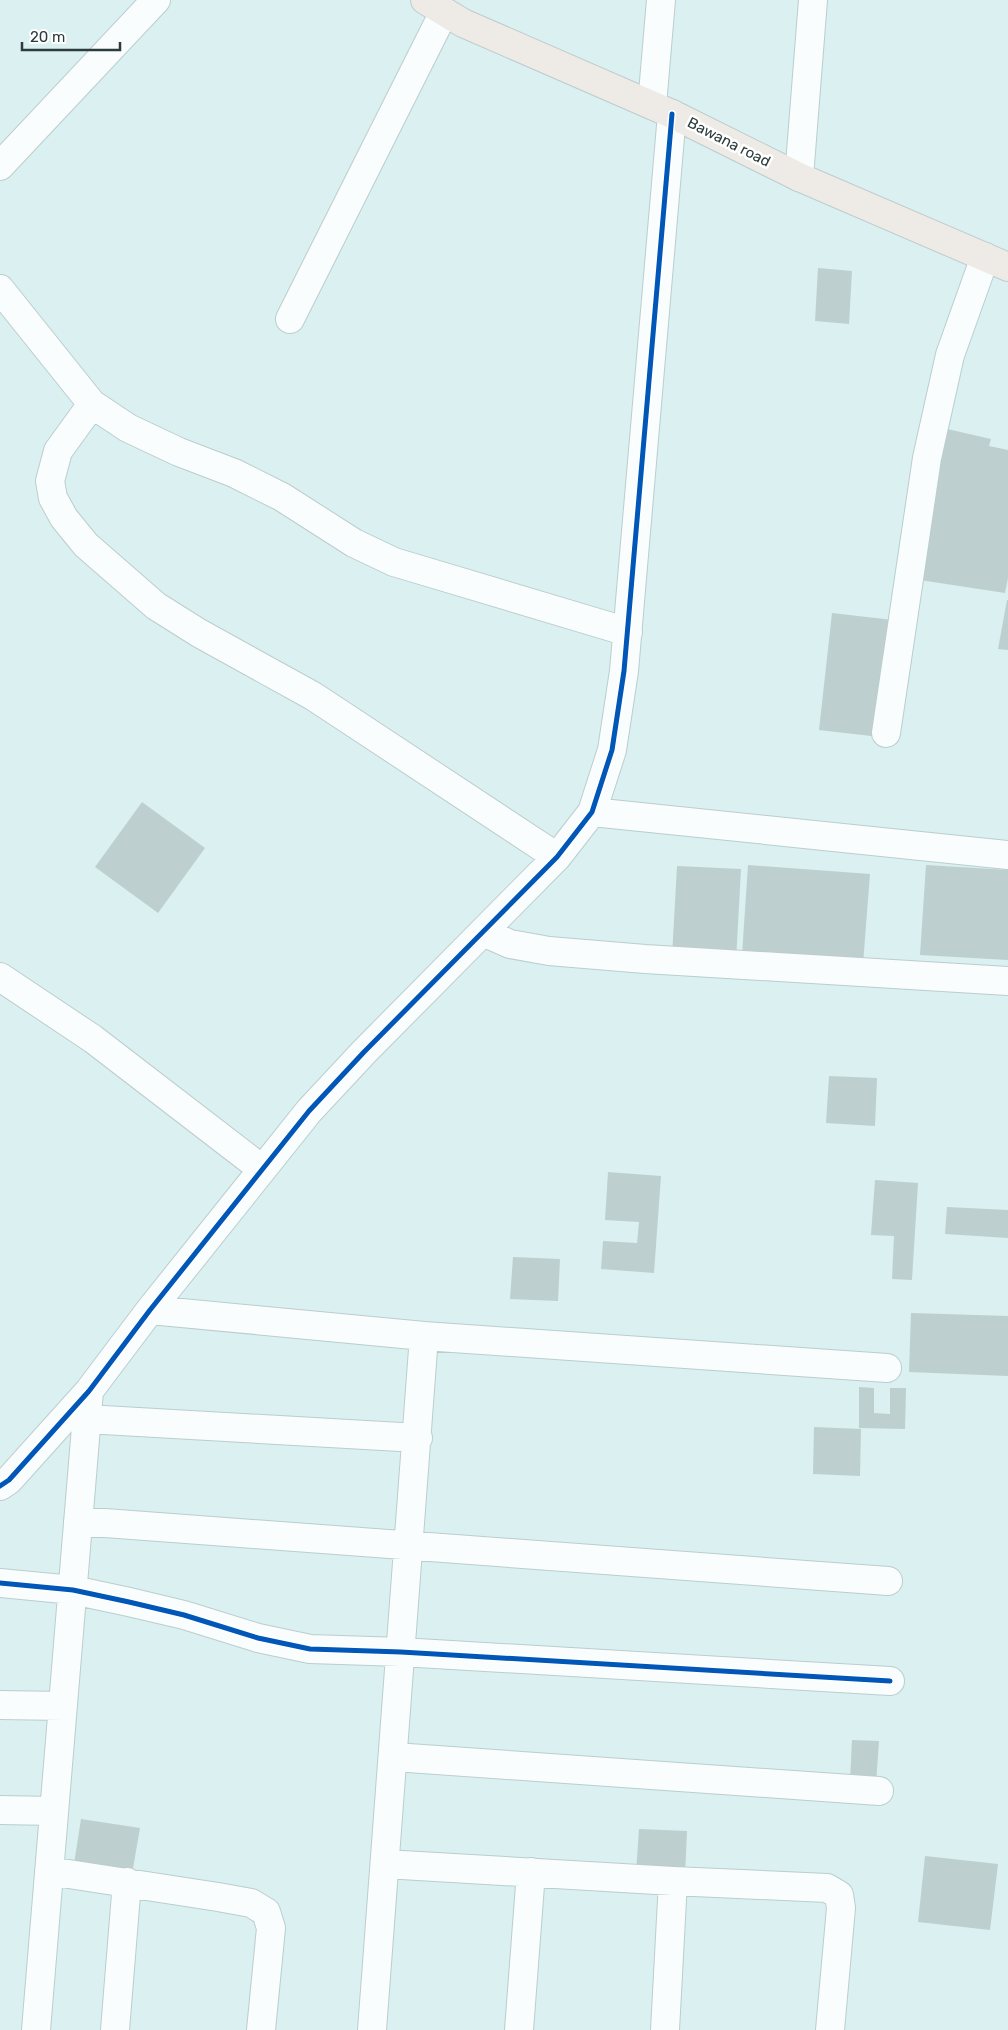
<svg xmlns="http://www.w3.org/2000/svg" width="1008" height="2030" viewBox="0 0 1008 2030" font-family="Rubik,sans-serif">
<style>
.building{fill:#becfd0}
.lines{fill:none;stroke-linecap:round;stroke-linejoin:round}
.minor-casing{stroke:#bccdce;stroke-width:30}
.major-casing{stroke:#bfcbcc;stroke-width:30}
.minor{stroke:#f9fdfd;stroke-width:28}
.major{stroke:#eeebe7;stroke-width:28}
.cycleway-casing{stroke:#fff;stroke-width:8}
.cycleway{stroke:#0057b8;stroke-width:5}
.labels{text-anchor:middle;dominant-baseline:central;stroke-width:5;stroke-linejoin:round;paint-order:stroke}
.street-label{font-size:15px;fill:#2c3b3c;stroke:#fff}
</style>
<rect width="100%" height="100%" fill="#daf0f1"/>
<path class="building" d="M 818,268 L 852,271 L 849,324 L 815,321 Z
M 943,428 L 991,439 L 989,446 L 1008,450 L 1008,578 L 1005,593 L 920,580 Z
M 1007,600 L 1008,600 L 1008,650 L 998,649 Z
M 832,613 L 893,620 L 880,737 L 819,730 Z
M 142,802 L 205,848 L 158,913 L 95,867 Z
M 748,865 L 870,874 L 863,964 L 742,955 Z
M 926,865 L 1008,870 L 1008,960 L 920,955 Z
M 677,866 L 741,869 L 736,961 L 672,957 Z
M 829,1076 L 877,1078 L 875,1126 L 826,1123 Z
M 608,1172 L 661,1176 L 654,1273 L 601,1269 L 603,1241 L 637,1243 L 639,1222 L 605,1220 Z
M 875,1180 L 918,1183 L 912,1280 L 892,1279 L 894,1236 L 871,1235 Z
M 947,1207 L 1008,1210 L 1008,1238 L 945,1234 Z
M 513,1257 L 560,1259 L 558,1301 L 510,1299 Z
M 911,1313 L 1008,1316 L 1008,1376 L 909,1372 Z
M 859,1387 L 874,1388 L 874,1413 L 890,1414 L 890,1388 L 906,1388 L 905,1429 L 859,1428 Z
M 814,1427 L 861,1429 L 860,1476 L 813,1474 Z
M 852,1740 L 879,1741 L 876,1784 L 850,1782 Z
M 81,1819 L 140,1828 L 132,1874 L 74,1864 Z
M 639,1829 L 687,1831 L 685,1875 L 636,1873 Z
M 925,1856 L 998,1864 L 990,1930 L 918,1922 Z"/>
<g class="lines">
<g class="minor-casing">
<path id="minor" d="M 652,105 L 661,0
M 0,166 L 156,0
M 799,177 L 813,0
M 0,289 L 92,404 L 128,428 L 179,452 L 234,473 L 282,497 L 354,543 L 394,562 L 628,632
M 290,319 L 444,12
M 92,404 L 58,451 L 50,481 L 53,498 L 64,518 L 86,545 L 156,606 L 199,633 L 313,696 L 557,857
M 886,733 L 927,458 L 950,355 L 985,257
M 592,812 L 1008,855
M 483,932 L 510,944 L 549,951 L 645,959 L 1008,981
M 0,977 L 93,1039 L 262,1169
M 150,1310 L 424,1336 L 887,1368
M 86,1419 L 418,1438
M 0,1486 L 9,1480 L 89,1391 L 150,1310 L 309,1111 L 364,1052 L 557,857 L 592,812 L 612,750 L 624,671 L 672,114
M 78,1521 L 888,1581
M 0,1583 L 73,1590 L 129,1602 L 184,1615 L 258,1638 L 310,1649 L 401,1652 L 890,1681
M 0,1705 L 63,1706
M 394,1757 L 879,1791
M 0,1810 L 54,1811
M 385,1864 L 673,1881 L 827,1888 L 839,1895 L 841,1908 L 830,2030
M 49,1871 L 218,1897 L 251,1903 L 266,1912 L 271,1928 L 261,2030
M 36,2030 L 89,1391
M 115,2030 L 127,1882
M 372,2030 L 424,1336
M 519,2030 L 531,1872
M 665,2030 L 673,1881"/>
</g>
<g class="major-casing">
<path id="major" d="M 425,0 L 463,23 L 672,114 L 799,177 L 1008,267"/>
</g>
<use href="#minor" class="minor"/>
<use href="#major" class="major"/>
<g class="cycleway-casing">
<path id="cycleway" d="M 0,1486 L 9,1480 L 89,1391 L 150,1310 L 309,1111 L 364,1052 L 557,857 L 592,812 L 612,750 L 624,671 L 672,114
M 0,1583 L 73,1590 L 129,1602 L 184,1615 L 258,1638 L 310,1649 L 401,1652 L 890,1681"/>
</g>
<use href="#cycleway" class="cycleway"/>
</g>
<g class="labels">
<g class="street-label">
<text transform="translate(729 142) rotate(27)">Bawana road</text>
</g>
</g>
<path d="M22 42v8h98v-8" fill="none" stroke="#2c3b3c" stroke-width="2.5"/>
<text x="30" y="42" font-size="15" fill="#2c3b3c" stroke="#ffffff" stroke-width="4" paint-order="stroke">20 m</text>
</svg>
